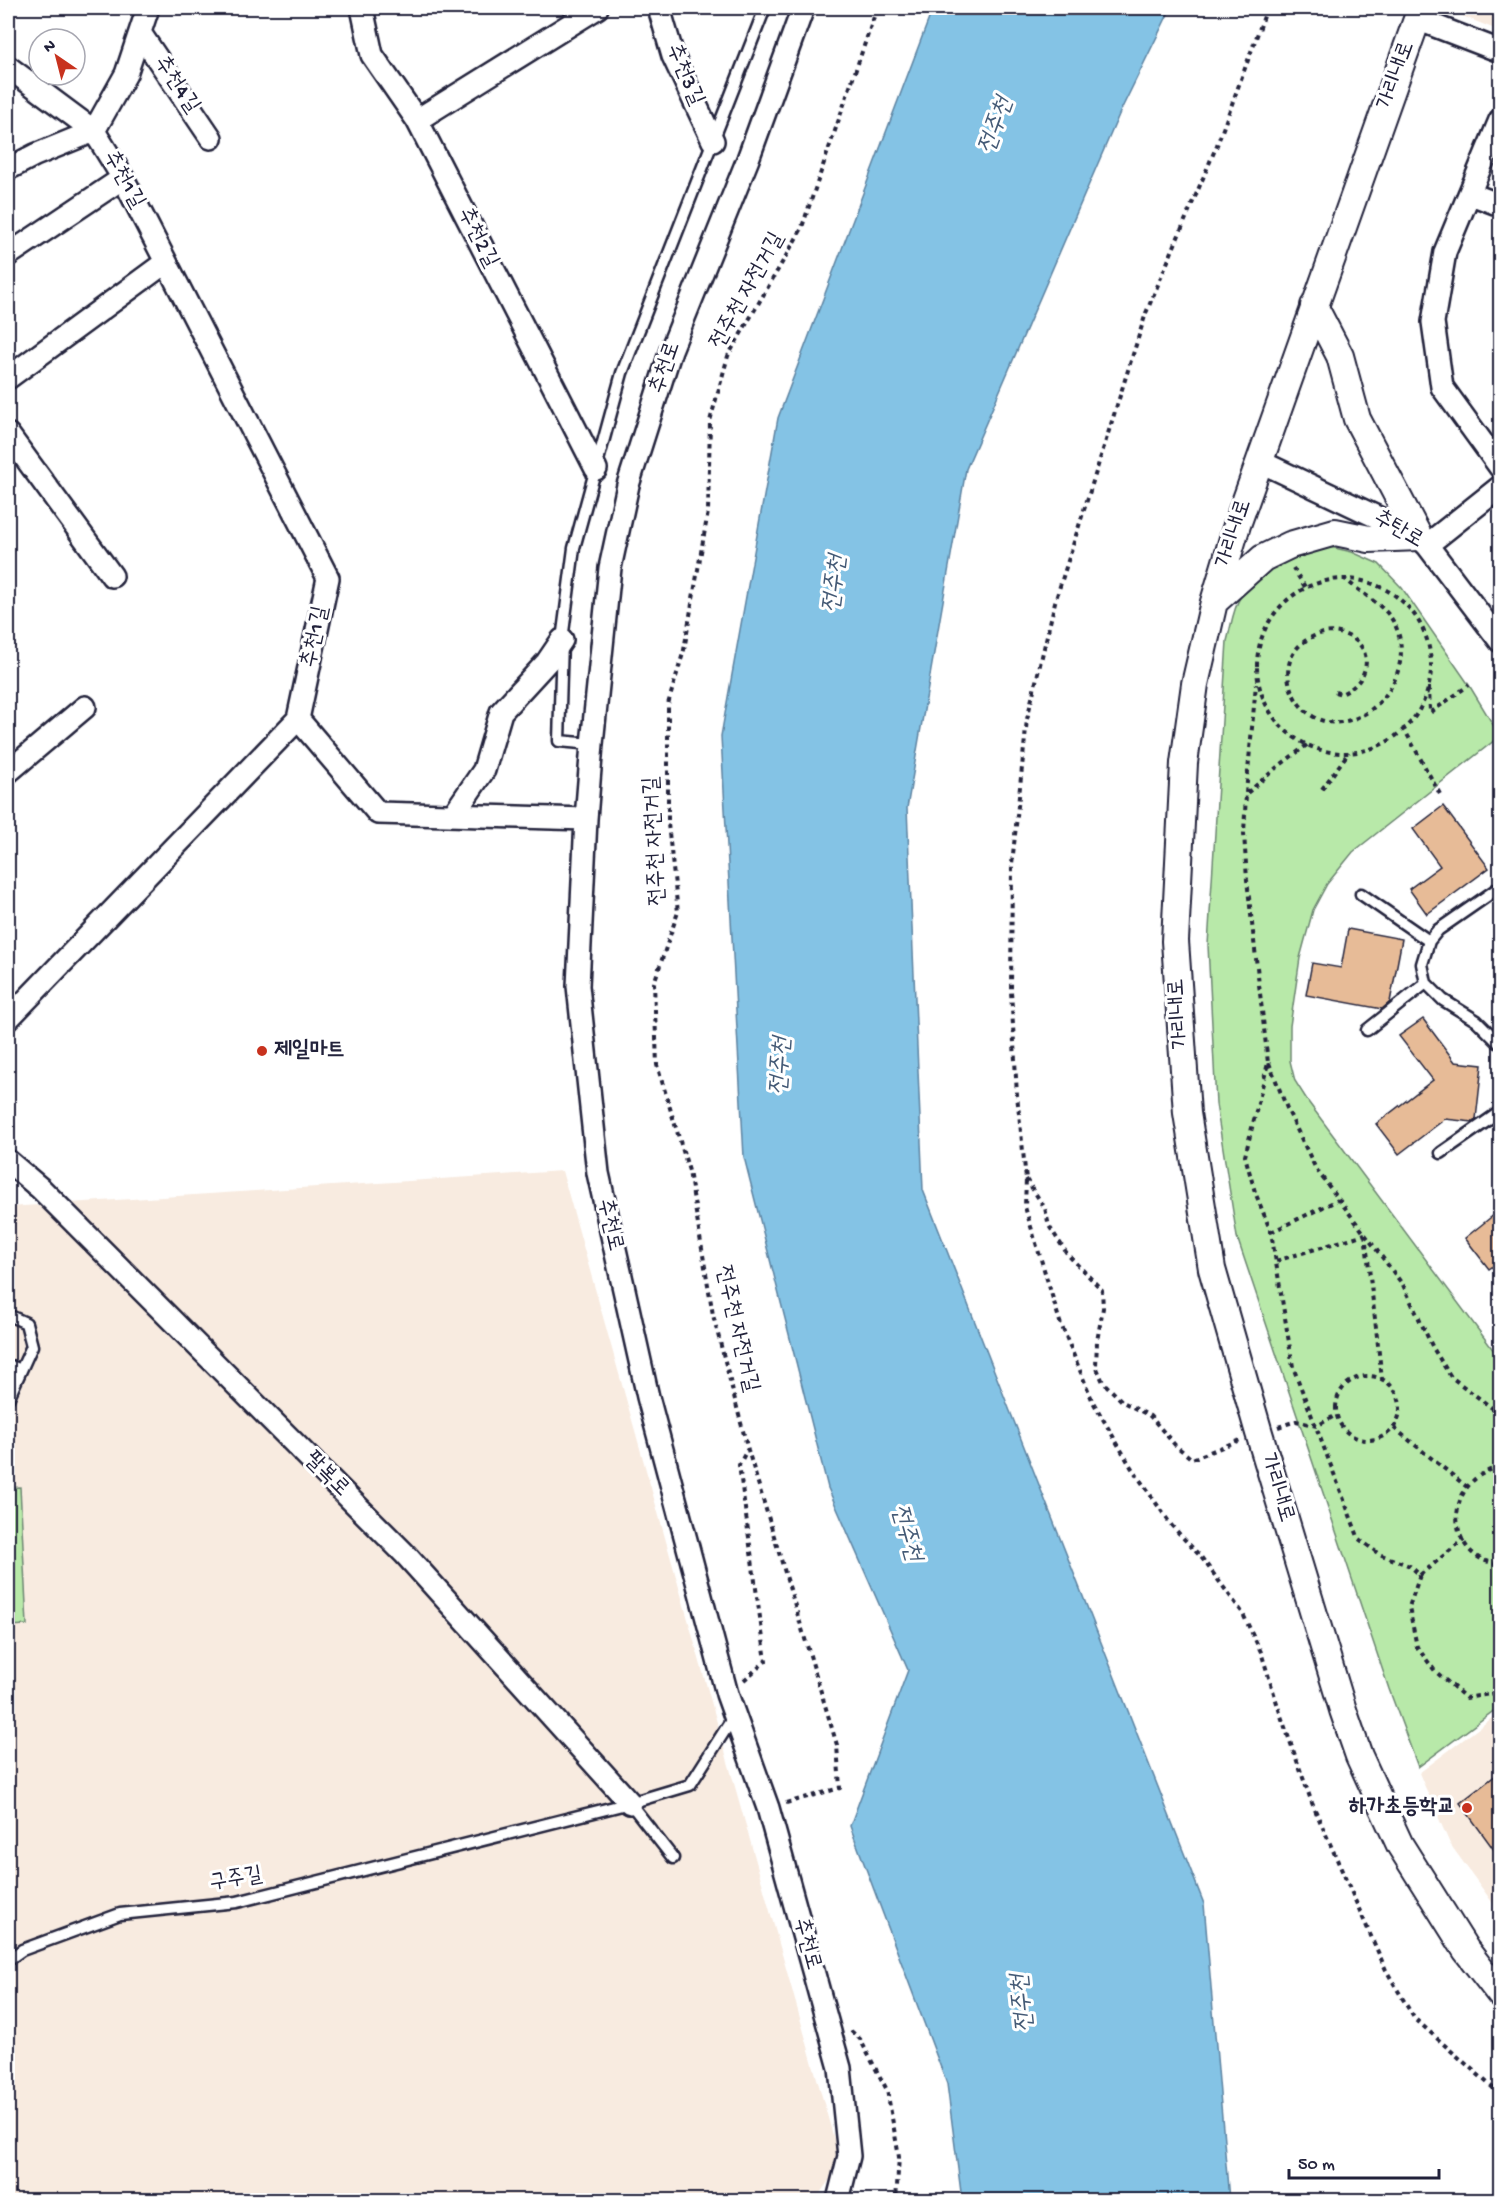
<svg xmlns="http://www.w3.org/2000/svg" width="1508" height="2208" viewBox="0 0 1508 2208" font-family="'Gochi Hand','Poor Story',sans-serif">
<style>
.built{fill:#f8ebe0}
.green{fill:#b8e9a9;stroke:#6d8672;stroke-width:1.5}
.water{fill:#84c3e5;stroke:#5d83a1;stroke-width:1.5}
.building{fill:#e7bb97;stroke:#22223b;stroke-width:1.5}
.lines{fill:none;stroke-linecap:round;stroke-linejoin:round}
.service-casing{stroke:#22223b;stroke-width:15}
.minor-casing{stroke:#22223b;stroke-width:26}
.tertiary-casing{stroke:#22223b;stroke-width:30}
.path{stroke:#22223b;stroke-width:4;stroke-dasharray:4.5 4.5;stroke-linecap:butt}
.service{stroke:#fff;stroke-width:10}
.minor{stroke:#fff;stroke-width:21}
.tertiary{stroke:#fff;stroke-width:26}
.poi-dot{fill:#c8321e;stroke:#fff;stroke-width:2}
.labels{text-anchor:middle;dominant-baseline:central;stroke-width:6;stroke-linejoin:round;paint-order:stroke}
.street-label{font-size:22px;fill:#22223b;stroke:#fff}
.poi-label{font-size:22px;font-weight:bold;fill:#22223b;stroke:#fff;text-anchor:start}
.water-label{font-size:24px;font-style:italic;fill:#445a76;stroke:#fff}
</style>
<rect width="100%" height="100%" fill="#fff"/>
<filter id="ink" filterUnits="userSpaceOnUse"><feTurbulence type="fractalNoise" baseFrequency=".0167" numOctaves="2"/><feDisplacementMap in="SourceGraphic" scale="12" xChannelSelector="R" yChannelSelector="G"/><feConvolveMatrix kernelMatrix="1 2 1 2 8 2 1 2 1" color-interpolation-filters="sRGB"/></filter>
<g filter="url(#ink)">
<path class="built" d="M 1457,8 L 1500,8 L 1500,31 L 1455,13 Z
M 562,1171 L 841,2164 L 815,2200 L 8,2200 L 8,1207 Z
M 1500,1712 L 1500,1913 L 1450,1844 L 1419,1773 Z"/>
<path class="green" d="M 1330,547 L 1352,552 L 1379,564 L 1402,588 L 1469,685 L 1500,736 L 1353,852 L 1327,884 L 1313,910 L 1300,958 L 1290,1026 L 1290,1061 L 1295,1081 L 1309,1103 L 1500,1359 L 1500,1706 L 1418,1767 L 1389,1689 L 1237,1237 L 1216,1104 L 1208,945 L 1227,641 C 1231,627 1233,608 1241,596 C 1261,567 1297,555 1330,547 Z
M 20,1487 L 27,1625 L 8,1626 L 8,1488 Z"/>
<path class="water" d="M 933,8 L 1171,8 L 1121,110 L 966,469 L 907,808 L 923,1190 L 1204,1904 L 1229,2200 L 962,2200 L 947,2084 L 850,1826 L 908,1670 L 828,1488 L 744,1157 L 721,736 L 778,418 Z"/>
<path class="building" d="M 1443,806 L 1489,868 L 1427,914 L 1409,889 L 1440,866 L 1413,829 Z
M 1348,929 L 1402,939 L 1390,1002 L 1382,1009 L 1306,995 L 1312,963 L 1341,968 Z
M 1423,1019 L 1455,1062 L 1482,1065 L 1476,1119 L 1473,1122 L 1445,1119 L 1399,1154 L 1376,1124 L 1433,1080 L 1399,1036 Z
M 1500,1210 L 1500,1261 L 1489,1269 L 1465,1238 Z
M 1500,1772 L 1500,1858 L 1460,1803 Z"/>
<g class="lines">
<g class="service-casing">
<path id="service" d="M 592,744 L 559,741 L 562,640 L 574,548 L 622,373 L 765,8
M 1500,887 L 1438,930 L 1429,941 L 1422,964 L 1426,983 L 1443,1000 L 1477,1021 L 1500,1044
M 1361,894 L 1429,941
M 1367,1030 L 1426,983
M 1441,1153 L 1500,1112
M 8,1315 L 26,1323 L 32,1346 L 8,1399
M 8,1365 L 21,1370
M 630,1803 L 673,1858
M 8,1960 L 22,1950 L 120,1914 L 237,1902 L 630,1803 L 690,1785 L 734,1716"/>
</g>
<g class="minor-casing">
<path id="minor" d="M 362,8 L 372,55 L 417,120 L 596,469
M 659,8 L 673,56 L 713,141
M 803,8 L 748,159 L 671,350 L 628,485 L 610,568 L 592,744 L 586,819 L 578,986 L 598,1173 L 648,1397 L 727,1694 L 768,1808 L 840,2068 L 849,2156 L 838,2200
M 1417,19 L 1500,51
M 140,33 L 211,138
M 8,67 L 94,131 L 123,178 L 328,578 L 298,719 L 378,813 L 586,819
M 417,120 L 597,8
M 1500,120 L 1445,252 L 1433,322 L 1442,387 L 1500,467
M 94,131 L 126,74 L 148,8
M 8,169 L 35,155 L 94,131
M 1471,194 L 1500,205
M 8,255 L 123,178
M 8,378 L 166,262
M 8,434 L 112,576
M 1261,462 L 1419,537 L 1427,545 L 1500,641
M 1427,545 L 1500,487
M 8,772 L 85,707
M 453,815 L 484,770 L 501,712 L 547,662 L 562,640
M 8,1019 L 298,719
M 8,1161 L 41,1189 L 404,1553 L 630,1803"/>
</g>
<g class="tertiary-casing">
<path id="tertiary" d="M 1421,8 L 1237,525 L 1214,602 L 1195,684 L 1184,763 L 1175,941 L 1187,1113 L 1212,1269 L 1259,1433 L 1343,1710 L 1359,1756 L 1400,1845 L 1466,1950 L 1500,1994
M 1214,602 L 1263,558 L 1290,545 L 1335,532 L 1369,539 L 1419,537 L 1357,419 L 1340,356 L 1314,306"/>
</g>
<path class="path" d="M 1267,8 L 1217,145 L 1146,313 L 1055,602 L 1027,719 L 1012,864 L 1011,991 L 1017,1095 L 1026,1179 L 1025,1207 L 1060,1322 L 1093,1402 L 1131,1467 L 1172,1526 L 1201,1557 L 1242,1612 L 1261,1652 L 1281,1716 L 1312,1803 L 1386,1970 L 1414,2018 L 1500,2094
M 1293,568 L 1307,590
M1257 666a87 87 0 1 1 174 0a87 87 0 1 1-174 0Z
M 1429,687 L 1430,713 L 1469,685
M 1335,692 L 1341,694 C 1374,680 1375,641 1339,633 C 1329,631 1320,633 1312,637 C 1264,660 1296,729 1341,722 C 1386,716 1416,661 1393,621 C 1384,605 1359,592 1345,579
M 1403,727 L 1441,796
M 1307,745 L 1276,768 L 1246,794 L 1244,833 L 1247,880 L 1268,1063 L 1245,1156 L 1255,1192 L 1271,1232 L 1293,1367 L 1359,1539 L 1379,1554 L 1410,1566 L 1420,1575 L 1409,1607 L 1417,1647 L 1435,1671 L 1466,1698 L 1496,1693 L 1500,1691
M 1322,789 L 1349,752
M 1246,793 L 1256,684
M 1269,1063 L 1288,1111 L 1316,1169 L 1403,1285 L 1433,1348 L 1451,1377 L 1500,1414
M 1026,1179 L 1045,1208 L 1049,1226 L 1068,1255 L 1102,1290 L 1103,1308 L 1097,1341 L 1096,1366 L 1103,1382 L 1123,1402 L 1150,1416 L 1175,1445 L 1192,1459 L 1240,1440
M 1271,1232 L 1338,1200
M 1365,1234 L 1382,1379
M 1276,1261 L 1365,1234
M1336 1408a32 32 0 1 1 64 0a32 32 0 1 1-64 0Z
M 1278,1427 L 1296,1421 L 1317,1426 L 1336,1415
M 1394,1428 L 1467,1487
M 1500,1467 C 1439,1481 1447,1561 1500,1564
M 1420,1575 L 1464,1539
M 744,1680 L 766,1661 L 739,1465 L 747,1450
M 786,1803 L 840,1788 L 837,1745 L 748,1450 L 713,1315 L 689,1171 L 657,1065 L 654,983 L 678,912 L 668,824 L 668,704 L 684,650 L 708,512 L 710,421 L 728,356 L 801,230 L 877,8
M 851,2031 L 860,2039 L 887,2090 L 899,2157 L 896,2200"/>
<use href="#service" class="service"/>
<use href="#minor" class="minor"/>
<use href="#tertiary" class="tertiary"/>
</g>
</g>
<g class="poi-dot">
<circle cx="262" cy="1051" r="6"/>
<circle cx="1467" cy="1808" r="6"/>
</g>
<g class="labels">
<g class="street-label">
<text transform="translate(684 75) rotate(67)">추천3길</text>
<text transform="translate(1397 76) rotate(-70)">가리내로</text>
<text transform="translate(176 85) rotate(56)">추천4길</text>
<text transform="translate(123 180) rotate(61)">추천1길</text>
<text transform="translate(477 238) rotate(63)">추천2길</text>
<text transform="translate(748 291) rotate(-61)">전주천 자전거길</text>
<text transform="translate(666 368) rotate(-71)">추천로</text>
<text transform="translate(1398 530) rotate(30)">추탄로</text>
<text transform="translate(1235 534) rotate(-72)">가리내로</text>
<text transform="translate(316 637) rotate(-78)">추천1길</text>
<text transform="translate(656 841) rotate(-93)">전주천 자전거길</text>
<text transform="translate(1180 1014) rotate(-94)">가리내로</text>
<text transform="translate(609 1225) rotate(77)">추천로</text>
<text transform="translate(736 1329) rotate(77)">전주천 자전거길</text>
<text transform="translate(326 1475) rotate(45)">팔복로</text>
<text transform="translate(1276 1488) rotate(73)">가리내로</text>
<text transform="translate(236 1880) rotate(-10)">구주길</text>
<text transform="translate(806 1944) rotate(75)">추천로</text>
</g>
<g class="poi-label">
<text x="274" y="1051">제일마트</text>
<text x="1455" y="1808" text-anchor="end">하가초등학교</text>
</g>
<g class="water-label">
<text transform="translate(997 126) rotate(-70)">전주천</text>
<text transform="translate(836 584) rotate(-83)">전주천</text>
<text transform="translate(782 1066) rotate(-86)">전주천</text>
<text transform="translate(905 1533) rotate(74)">전주천</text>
<text transform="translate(1024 2003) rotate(-96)">전주천</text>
</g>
</g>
<rect width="1508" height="2208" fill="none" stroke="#fff" stroke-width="30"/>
<rect x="15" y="15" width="1478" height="2178" fill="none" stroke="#22223b" stroke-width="2" filter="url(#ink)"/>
<g transform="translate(57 57) rotate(325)"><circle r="28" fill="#ffffff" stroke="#a7a7b1" stroke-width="1.5"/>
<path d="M0-4.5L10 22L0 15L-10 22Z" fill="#c8321e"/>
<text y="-9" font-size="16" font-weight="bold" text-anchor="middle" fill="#22223b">N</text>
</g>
<path d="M1289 2169v9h150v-9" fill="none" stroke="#22223b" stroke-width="3"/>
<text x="1298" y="2169" font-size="18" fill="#22223b" stroke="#ffffff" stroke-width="4.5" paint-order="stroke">50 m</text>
</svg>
